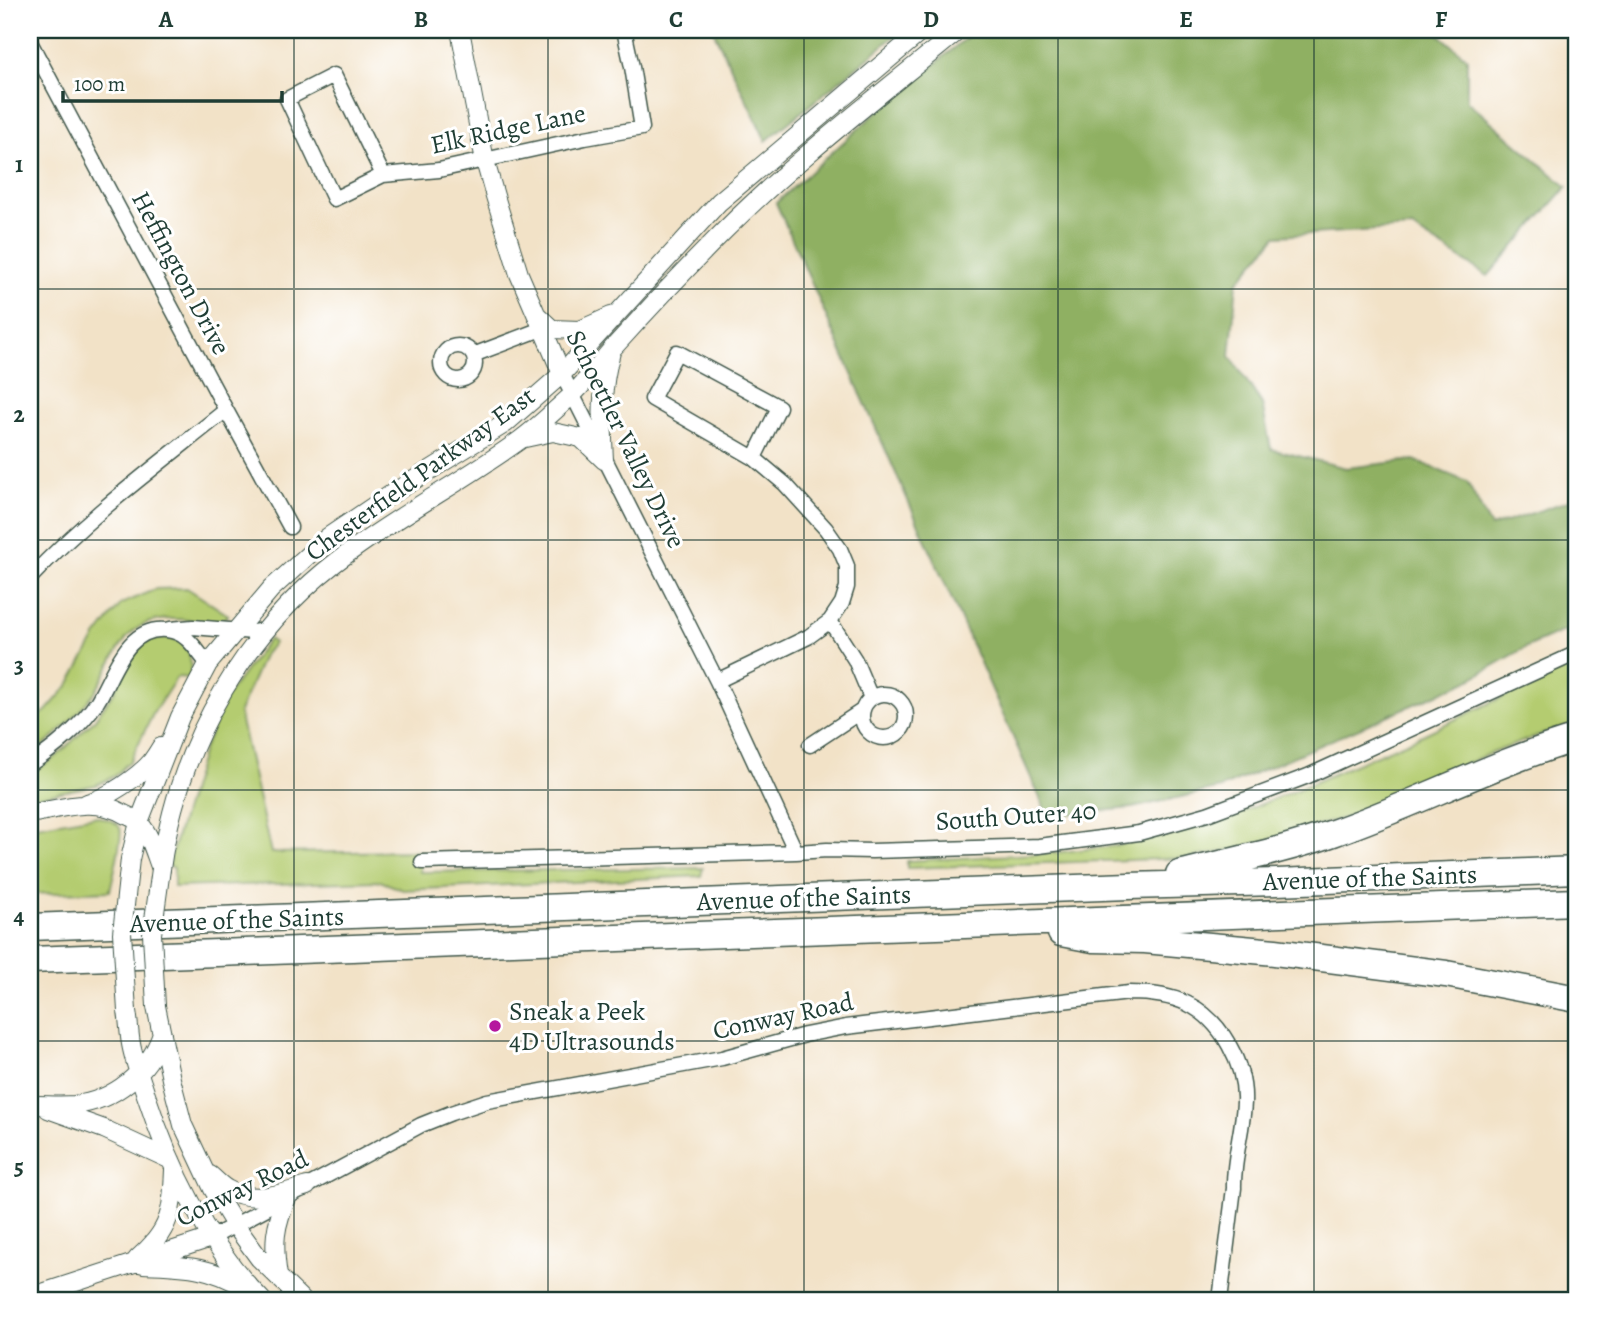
<svg xmlns="http://www.w3.org/2000/svg" width="1607" height="1330" viewBox="0 0 1607 1330" font-family="Alegreya,serif">
<style>
.green{fill:#b4cc70;stroke:#6a8452;stroke-width:2}
.forest{fill:#8fb062;stroke:#57764b;stroke-width:2}
.lines{fill:none;stroke-linecap:round;stroke-linejoin:round}
.minor-casing{stroke:#3f564a;stroke-width:17}
.tertiary-casing{stroke:#3f564a;stroke-width:20}
.motorway-casing{stroke:#3f564a;stroke-width:29}
.minor{stroke:#fff;stroke-width:14}
.tertiary{stroke:#fff;stroke-width:18}
.motorway{stroke:#fff;stroke-width:26}
.tertiary-bridge-casing{stroke:#3f564a;stroke-width:20;stroke-linecap:butt}
.tertiary-bridge{stroke:#fff;stroke-width:18}
.grid{fill:none;stroke:#1f3d34;stroke-width:2;stroke-opacity:0.55}
.poi-dot{fill:#b5179e;stroke:#fff;stroke-width:2.5}
.labels{text-anchor:middle;dominant-baseline:central;stroke-width:6;stroke-linejoin:round;paint-order:stroke}
.street-label{font-size:26px;fill:#1f3d34;stroke:#fff}
.poi-label{font-size:26px;fill:#1f3d34;stroke:#fff;text-anchor:start}
.neatline{fill:none;stroke:#1f3d34;stroke-width:2.5}
.grid-label{font-size:23px;text-anchor:middle;font-weight:bold;fill:#1f3d34}
</style>
<rect width="100%" height="100%" fill="#fff"/>
<filter id="ink" filterUnits="userSpaceOnUse"><feTurbulence type="fractalNoise" baseFrequency=".0143" numOctaves="2"/><feDisplacementMap in="SourceGraphic" scale="14" xChannelSelector="R" yChannelSelector="G"/><feConvolveMatrix kernelMatrix="1 2 1 2 8 2 1 2 1" color-interpolation-filters="sRGB"/></filter>
<filter id="wash" filterUnits="userSpaceOnUse"><feTurbulence type="fractalNoise" baseFrequency=".00686" numOctaves="4" result="noise"/><feDisplacementMap in="SourceGraphic" scale="28" xChannelSelector="R" yChannelSelector="G"/><feGaussianBlur stdDeviation="1.57" result="paint"/><feColorMatrix in="noise" values="0 0 0 0 0 0 0 0 0 0 0 0 0 0 0 0 0 1.4 0 .05"/><feComposite in="paint" operator="in"/></filter>
<g filter="url(#wash)">
<rect width="100%" height="100%" fill="#f2e2c7"/>
<path class="green" d="M 187,588 L 228,615 C 224,619 220,623 215,624 C 209,625 200,622 194,621 C 176,618 157,617 141,626 C 118,639 109,671 95,692 C 76,717 55,738 30,756 L 30,722 L 46,711 L 69,685 L 96,637 L 121,604 L 156,589 Z
M 163,638 C 188,638 194,656 189,678 L 177,677 L 154,712 L 130,761 L 115,776 L 96,785 L 30,798 L 30,774 L 57,756 L 94,720 L 114,692 L 125,669 L 142,644 L 150,640 Z
M 269,639 L 274,643 L 263,656 L 239,712 L 271,853 L 422,851 L 420,872 L 703,868 L 701,876 L 403,890 L 380,881 L 174,887 L 174,868 L 168,865 L 203,750 L 226,697 Z
M 1577,662 L 1577,723 L 1537,736 L 1479,758 L 1351,816 L 1233,850 L 1189,858 L 907,868 L 907,861 L 1052,853 L 1115,846 L 1170,834 L 1239,813 L 1299,789 L 1416,738 Z
M 95,816 C 103,818 116,820 120,828 C 124,836 112,879 110,891 L 30,894 L 30,827 Z"/>
<path class="forest" d="M 713,30 L 902,30 L 766,141 Z
M 976,30 L 1434,30 L 1467,58 L 1467,101 L 1567,187 L 1488,276 L 1412,228 L 1276,236 L 1237,283 L 1230,356 L 1262,404 L 1271,449 L 1346,468 L 1414,460 L 1467,482 L 1491,527 L 1577,498 L 1577,625 L 1527,647 L 1465,682 L 1221,788 L 1132,808 L 1048,816 L 776,203 L 880,109 Z"/>
</g>
<g filter="url(#ink)">
<g class="lines">
<g class="minor-casing">
<path id="minor" d="M 30,42 L 226,410 L 290,527
M 383,175 L 334,75 L 287,99 L 334,199 L 383,175 L 439,170 L 585,138 L 642,128 L 632,67 L 624,30
M441 363a17 17 0 1 1 34 0a17 17 0 1 1-34 0Z
M 473,355 L 544,328
M 562,374 L 717,681 L 796,852
M 754,458 L 779,407 L 677,352 L 652,399 L 754,458 L 785,484 L 826,529 L 840,549 L 847,566 L 847,587 L 842,603 L 830,621 L 855,660 L 871,698
M 30,578 C 88,516 159,464 226,410
M 170,629 L 193,627 L 253,632 L 267,629
M 717,681 L 808,637 L 830,621
M862 716a22 22 0 1 1 44 0a22 22 0 1 1-44 0Z
M 810,745 L 863,710
M 30,764 C 54,749 81,726 97,702 C 114,675 126,625 167,630 C 174,631 182,634 187,639 C 195,646 201,656 208,664
M 422,862 L 796,852 L 827,850 L 872,851 L 1039,846 L 1139,833 L 1207,814 L 1308,776 L 1577,653
M 211,1238 L 421,1125 L 451,1113 L 487,1101 L 722,1058 L 805,1035 L 846,1027 L 1129,993 C 1174,993 1206,1004 1229,1045 C 1239,1063 1245,1081 1244,1102 C 1243,1131 1233,1159 1234,1188 L 1220,1300"/>
</g>
<g class="tertiary-casing">
<path id="tertiary" d="M 460,30 L 485,161 L 495,196 L 519,274 L 562,374
M 538,316 L 552,329 L 580,330 L 611,316
M 525,438 L 553,432 L 581,438 L 604,460
M 604,460 C 602,419 600,393 611,352
M 87,803 C 107,798 138,777 151,762 C 155,757 158,752 161,747
M 30,814 C 63,808 95,796 126,815 C 131,817 137,820 140,824 C 151,836 155,854 161,869
M 130,859 L 139,822 L 180,717 L 208,664 L 271,589 L 328,537 L 393,493 L 506,423 L 562,374 L 719,202 L 923,30
M 161,869 C 178,743 247,625 351,551 C 406,511 466,479 520,440 C 538,427 554,411 570,397 C 586,382 599,364 613,348 C 649,308 686,269 724,231 C 797,158 880,95 959,30
M 156,1006 L 171,1079 L 183,1125 L 213,1189 L 235,1225 L 259,1258 L 302,1300
M 127,1011 C 129,1022 129,1033 131,1044 C 134,1061 141,1079 146,1095 C 170,1168 207,1245 262,1300
M 36,1105 C 48,1105 61,1106 74,1105 C 114,1101 149,1072 162,1034
M 48,1109 L 104,1129 L 171,1160
M 210,1175 C 216,1180 221,1186 227,1189 C 252,1204 282,1194 307,1186
M 137,1259 C 171,1230 172,1212 174,1170
M 143,1264 C 183,1266 208,1265 244,1287
M 278,1276 C 273,1244 274,1226 288,1196
M 30,1297 L 211,1238"/>
</g>
<g class="motorway-casing">
<path id="motorway" d="M 1179,874 C 1230,861 1283,851 1333,833 C 1416,804 1493,763 1577,738
M 30,927 L 1129,886 L 1277,882 L 1577,870
M 1061,933 L 1093,939 L 1145,940 L 1275,952 L 1446,974 L 1577,999
M 30,960 L 1577,902"/>
</g>
<use href="#minor" class="minor"/>
<use href="#tertiary" class="tertiary"/>
<use href="#motorway" class="motorway"/>
<g class="tertiary-bridge-casing">
<path id="tertiary-bridge" d="M 156,1006 L 152,934 L 161,869
M 127,1011 L 122,933 L 130,859"/>
</g>
<use href="#tertiary-bridge" class="tertiary-bridge"/>
</g>
</g>
<path class="grid" d="M 294,30 L 294,1300M 548,30 L 548,1300M 804,30 L 804,1300M 1058,30 L 1058,1300M 1314,30 L 1314,1300M 30,289 L 1577,289M 30,540 L 1577,540M 30,790 L 1577,790M 30,1041 L 1577,1041"/>
<circle class="poi-dot" cx="495" cy="1026" r="7"/>
<g class="labels">
<g class="street-label">
<text transform="translate(508 129) rotate(-12)">Elk Ridge Lane</text>
<text transform="translate(181 273) rotate(62)">Heffington Drive</text>
<text transform="translate(626 439) rotate(64)">Schoettler Valley Drive</text>
<text transform="translate(420 474) rotate(-36)">Chesterfield Parkway East</text>
<text transform="translate(1016 816) rotate(-4)">South Outer 40</text>
<text transform="translate(1370 878) rotate(-2)">Avenue of the Saints</text>
<text transform="translate(804 898) rotate(-2)">Avenue of the Saints</text>
<text transform="translate(237 920) rotate(-2)">Avenue of the Saints</text>
<text transform="translate(783 1016) rotate(-12)">Conway Road</text>
<text transform="translate(242 1188) rotate(-26)">Conway Road</text>
</g>
<g class="poi-label">
<text x="509" y="1011">Sneak a Peek<tspan x="509" dy="30">4D Ultrasounds</tspan></text>
</g>
</g>
<rect width="1607" height="1330" fill="none" stroke="#fff" stroke-width="77"/>
<path d="M63 91v10h219v-10" fill="none" stroke="#1f3d34" stroke-width="3.5"/>
<text x="74" y="91" font-size="21" fill="#1f3d34" stroke="#ffffff" stroke-width="5" paint-order="stroke">100 m</text>
<rect x="38" y="38" width="1530" height="1254" class="neatline"/>
<g class="grid-label">
<text x="166" y="27">A</text>
<text x="421" y="27">B</text>
<text x="676" y="27">C</text>
<text x="931" y="27">D</text>
<text x="1186" y="27">E</text>
<text x="1441" y="27">F</text>
<text x="19" y="172">1</text>
<text x="19" y="422">2</text>
<text x="19" y="673">3</text>
<text x="19" y="924">4</text>
<text x="19" y="1174">5</text>
</g>
</svg>
